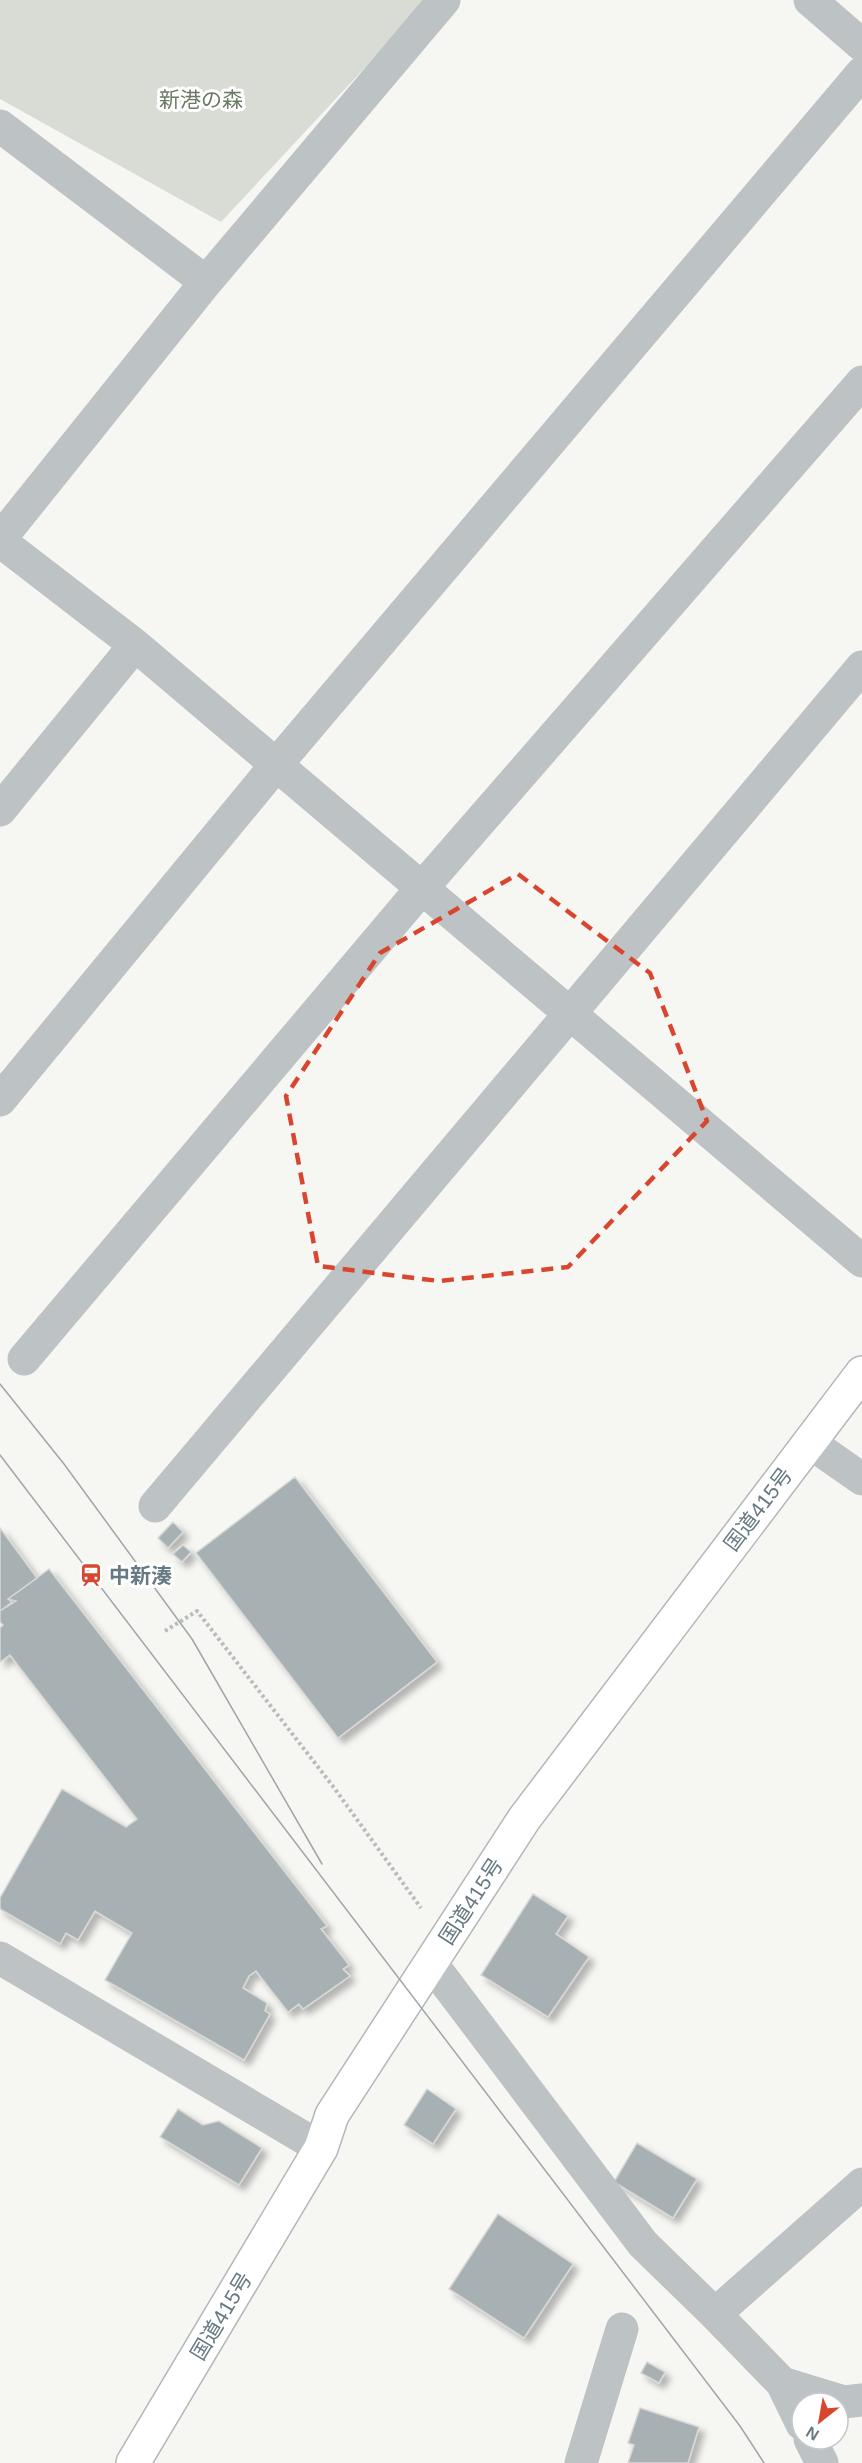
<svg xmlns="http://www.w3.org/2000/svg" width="862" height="2463" viewBox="0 0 862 2463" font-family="Arial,'Noto Sans JP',sans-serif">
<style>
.green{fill:#d8dcd4}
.building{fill:#a7b0b3;stroke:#d7d7d5;stroke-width:1.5;filter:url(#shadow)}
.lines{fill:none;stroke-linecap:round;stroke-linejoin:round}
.highway-casing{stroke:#b2b7b9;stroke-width:36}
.path{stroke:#b9bcbe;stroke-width:4;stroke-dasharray:3 3;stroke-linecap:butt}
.minor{stroke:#bdc2c4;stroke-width:33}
.highway{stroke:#fff;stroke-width:33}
.tram{stroke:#9fa6aa;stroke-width:1.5}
.marked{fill:none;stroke:#d94630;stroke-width:4.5;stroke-dasharray:12 8;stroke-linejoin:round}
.labels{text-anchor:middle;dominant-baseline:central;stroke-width:6;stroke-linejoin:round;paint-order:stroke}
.park-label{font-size:21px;fill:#6b7a65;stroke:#fff}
.street-label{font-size:21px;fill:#677982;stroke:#fff}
.poi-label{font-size:21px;font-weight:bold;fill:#677982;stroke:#fff;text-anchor:start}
</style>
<defs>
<filter id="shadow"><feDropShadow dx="5.5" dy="5.5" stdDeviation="3" flood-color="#0004"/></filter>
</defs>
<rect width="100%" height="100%" fill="#f6f6f3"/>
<path class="green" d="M 0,0 L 428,0 L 221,222 L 0,99 Z"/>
<path class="building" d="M 295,1477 L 437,1662 L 338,1738 L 196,1553 Z
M 173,1522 L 183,1532 L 168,1548 L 158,1538 Z
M 0,1528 L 37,1578 L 8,1599 L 16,1601 L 0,1611 Z
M 183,1545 L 191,1552 L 182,1562 L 173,1554 Z
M 49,1569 L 327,1926 L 321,1929 L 349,1965 L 343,1969 L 350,1976 L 303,2009 L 299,2004 L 288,2012 L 256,1971 L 249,1976 L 243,1988 L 267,2003 L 265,2011 L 270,2014 L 244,2060 L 105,1980 L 132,1933 L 95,1911 L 78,1940 L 66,1933 L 60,1944 L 0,1909 L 0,1898 L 62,1789 L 126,1827 L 137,1819 L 10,1655 L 0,1662 L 0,1628 L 3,1625 L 0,1622 L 0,1611 L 12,1602 L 8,1599 Z
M 533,1894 L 568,1916 L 556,1934 L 589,1957 L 548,2017 L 481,1975 Z
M 427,2089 L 456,2109 L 433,2144 L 404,2125 Z
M 178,2109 L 203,2125 L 219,2121 L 262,2148 L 239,2185 L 160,2137 Z
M 637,2143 L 697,2179 L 673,2218 L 614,2182 Z
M 498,2214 L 573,2264 L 524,2338 L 449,2289 Z
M 647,2362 L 665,2372 L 659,2383 L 641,2373 Z
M 640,2408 L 699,2427 L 688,2463 L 628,2463 L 634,2445 L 628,2443 Z"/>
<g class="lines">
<g class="highway-casing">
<path id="highway" d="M 133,2463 L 321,2148 L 332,2115 L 524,1819 L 862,1373"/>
</g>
<path class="path" d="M 165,1631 L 197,1611 L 332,1785 L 421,1908"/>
<path class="minor" d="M 810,0 L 862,45
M 0,126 L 206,282
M 0,539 L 206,282 L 444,0
M 0,541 L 135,645 L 862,1261
M 0,810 L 135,645
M 0,1100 L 276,765 L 862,73
M 24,1359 L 422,888 L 862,382
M 809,1442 L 862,1479
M 155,1506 L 862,667
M 0,1958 L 321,2148
M 431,1963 L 643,2244 L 715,2314 L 782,2383 L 844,2402 L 862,2400
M 715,2314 L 862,2184
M 782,2383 L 802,2424
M 810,2439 L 822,2463
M 581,2463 L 622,2329"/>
<use href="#highway" class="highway"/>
<path class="tram" d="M 0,1384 L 64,1464 L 192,1639 L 322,1864
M 0,1455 L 740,2426 L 764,2463"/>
</g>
<path class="marked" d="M 518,874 L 650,973 L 707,1121 L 568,1267 L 439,1281 L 318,1266 L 286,1096 L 380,953 Z"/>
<defs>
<g id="station-bare" transform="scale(1.8)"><path d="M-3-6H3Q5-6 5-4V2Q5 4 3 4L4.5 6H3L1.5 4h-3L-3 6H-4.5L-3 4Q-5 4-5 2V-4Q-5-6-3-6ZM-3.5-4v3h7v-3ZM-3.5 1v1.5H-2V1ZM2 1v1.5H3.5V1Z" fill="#d94630" stroke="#fff" stroke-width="2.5" paint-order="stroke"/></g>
</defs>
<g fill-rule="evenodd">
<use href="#station-bare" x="91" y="1575"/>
</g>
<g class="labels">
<g class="park-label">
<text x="201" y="99">新港の森</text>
</g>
<g class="street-label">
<text transform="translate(758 1509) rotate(-53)">国道415号</text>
<text transform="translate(471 1901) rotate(-57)">国道415号</text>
<text transform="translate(221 2316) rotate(-59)">国道415号</text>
</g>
<g class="poi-label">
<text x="109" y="1575">中新湊</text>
</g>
</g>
<g transform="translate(820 2421) rotate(211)"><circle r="28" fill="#ffffff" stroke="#c2c9cd" stroke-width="1.5"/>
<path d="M0-4.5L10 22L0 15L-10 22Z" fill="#d94630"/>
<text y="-9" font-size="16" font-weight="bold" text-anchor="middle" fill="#677982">N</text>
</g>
</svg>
